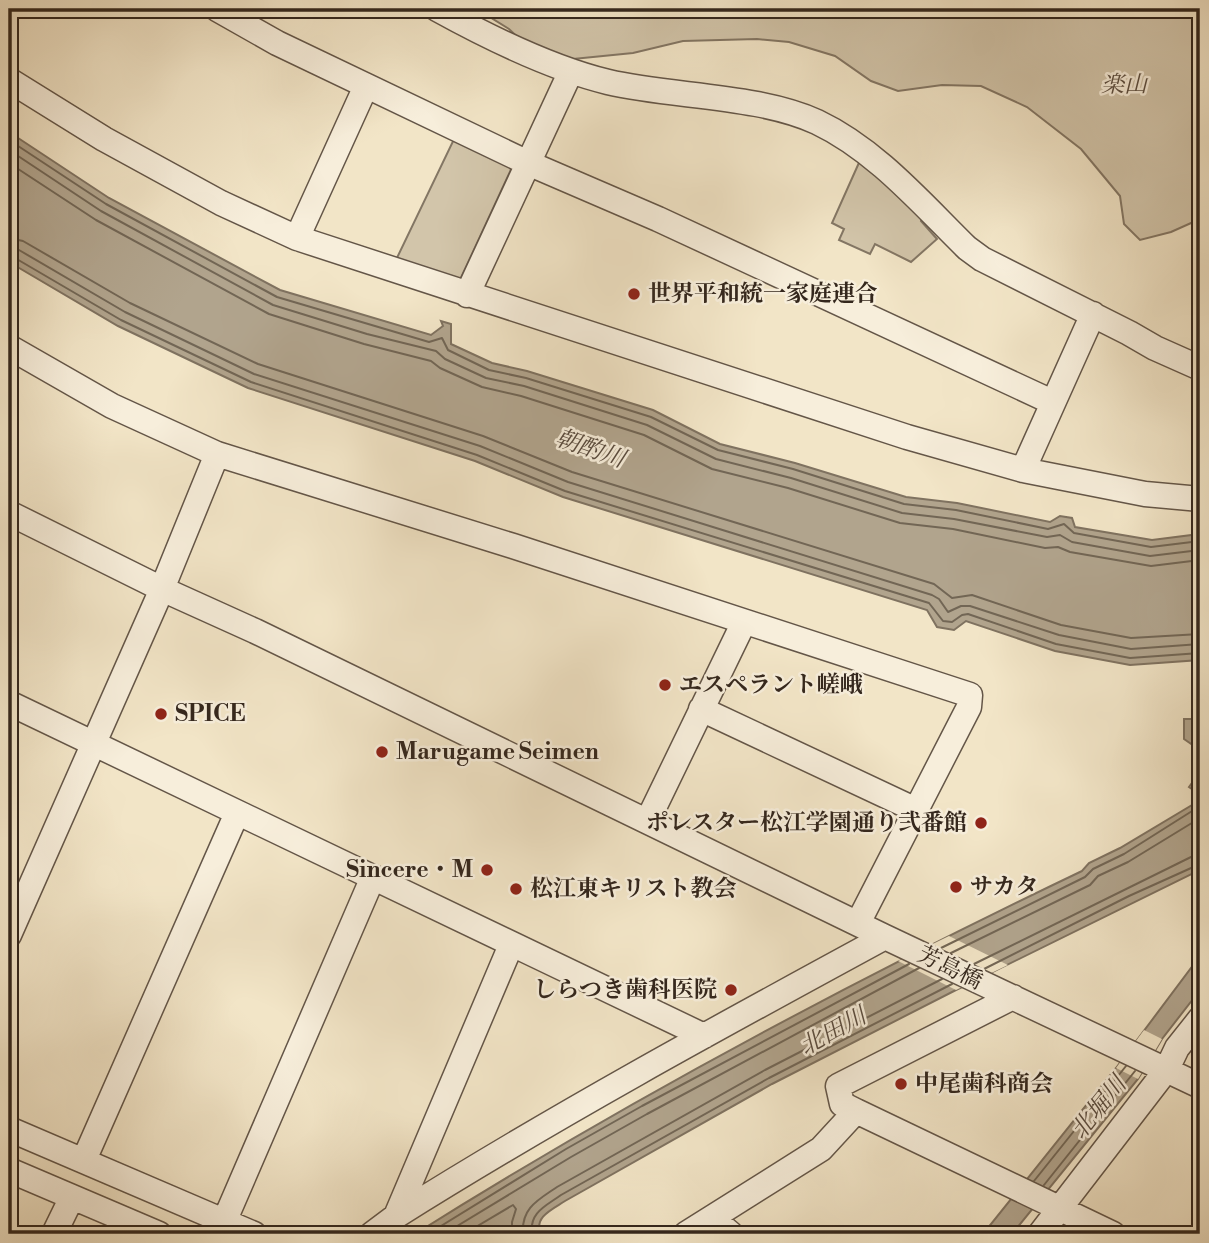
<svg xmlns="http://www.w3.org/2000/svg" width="1209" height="1243" viewBox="0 0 1209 1243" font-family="'Libre Bodoni','Noto Serif JP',serif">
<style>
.green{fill:#d2c5aa;stroke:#837664;stroke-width:2}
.water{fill:#b1a48d;stroke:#7f7260;stroke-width:2}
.pier{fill:#f2e5c7}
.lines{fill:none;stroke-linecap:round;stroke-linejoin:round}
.shore{stroke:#726655;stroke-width:2}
.minor-casing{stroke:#645648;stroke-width:27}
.minor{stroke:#f7eedb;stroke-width:24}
.poi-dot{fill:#8f2418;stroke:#f7eedb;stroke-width:2.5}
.labels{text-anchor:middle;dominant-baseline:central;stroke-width:5;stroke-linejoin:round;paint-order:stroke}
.park-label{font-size:23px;font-style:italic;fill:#5c4e40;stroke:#f7eedb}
.poi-label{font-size:23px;font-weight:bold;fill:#34271d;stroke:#f7eedb;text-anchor:start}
.street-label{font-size:23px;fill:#34271d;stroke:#f7eedb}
.water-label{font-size:24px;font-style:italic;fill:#5a4c3f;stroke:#f7eedb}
</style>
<rect width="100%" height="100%" fill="#f2e5c7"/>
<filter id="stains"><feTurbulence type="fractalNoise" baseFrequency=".00286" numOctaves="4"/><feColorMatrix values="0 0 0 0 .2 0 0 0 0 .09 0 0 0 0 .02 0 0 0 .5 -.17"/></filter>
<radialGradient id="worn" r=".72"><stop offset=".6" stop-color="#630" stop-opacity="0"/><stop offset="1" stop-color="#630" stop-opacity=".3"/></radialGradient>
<path class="green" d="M 469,9 L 1200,9 L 1200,219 L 1171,232 L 1140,240 L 1124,224 L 1120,196 L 1081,149 L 1027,107 L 981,86 L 942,85 L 898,91 L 871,81 L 835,56 L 789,42 L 757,39 L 683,41 L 633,53 L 573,59 L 527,46 L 509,29 L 488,16 Z
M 456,135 L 514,163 L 459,282 L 395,262 Z
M 862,156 L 924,212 L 921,221 L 937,239 L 911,262 L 875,244 L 870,254 L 839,240 L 844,229 L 832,223 Z"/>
<path class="water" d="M 9,132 L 109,198 L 280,290 L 431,335 L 443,326 L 441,321 L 451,324 L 451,344 L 492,363 L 527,371 L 653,410 L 720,444 L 795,463 L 906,497 L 957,503 L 1050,522 L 1060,516 L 1072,518 L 1075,527 L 1152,540 L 1200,534 L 1200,660 L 1130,665 L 1055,651 L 966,621 L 954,630 L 937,627 L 927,610 L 563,497 L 475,461 L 248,388 L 118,326 L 9,262 Z
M 1184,719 L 1200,719 L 1200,750 L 1184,739 Z
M 1200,772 L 1200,870 L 956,990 L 772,1084 L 565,1201 C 553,1209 533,1217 541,1234 L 415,1234 C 630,1099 854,980 1082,871 L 1089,863 L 1120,848 L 1192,805 L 1198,798 L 1196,792 L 1189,787 Z
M 1200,956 L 1200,990 L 1162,1039 L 1138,1079 L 1012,1234 L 983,1234 L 1116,1068 Z"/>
<path class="pier" d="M 949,936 L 1008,965 L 956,990 L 898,961 Z
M 1144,1030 L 1162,1039 L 1138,1079 L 1116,1068 Z"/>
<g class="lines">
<path class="shore" d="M 9,140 L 106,204 L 277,297 L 429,342 L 442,338 L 448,350 L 489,370 L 526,378 L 651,417 L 718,450 L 793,469 L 904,504 L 956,510 L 1048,529 L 1064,524 L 1074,533 L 1151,547 L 1200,541
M 9,150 L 101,211 L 273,305 L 367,334 L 436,351 L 445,359 L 486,378 L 524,386 L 647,425 L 716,459 L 791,478 L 902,513 L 954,519 L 1047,537 L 1060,535 L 1072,542 L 1150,556 L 1200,550
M 9,163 L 96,220 L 269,314 L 364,344 L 431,361 L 440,368 L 482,387 L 521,396 L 644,435 L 712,469 L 788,488 L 900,523 L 953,529 L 1045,548 L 1058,547 L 1070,552 L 1151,566 L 1200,560
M 9,238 L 23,241 L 130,303 L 258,364 L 483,436 L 572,472 L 934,584 L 952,598 L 972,595 L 1061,625 L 1131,638 L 1200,634
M 9,248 L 19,250 L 125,312 L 254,374 L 480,446 L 568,482 L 932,595 L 939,599 L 948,612 L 961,606 L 970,606 L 1059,635 L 1131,649 L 1200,644
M 9,257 L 15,258 L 121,320 L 251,382 L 477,455 L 565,491 L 929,603 L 943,621 L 952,622 L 962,615 L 968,614 L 1056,644 L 1130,658 L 1200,653
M 941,948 L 1085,877 L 1093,869 L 1124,854 L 1200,806
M 951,953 L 1090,885 L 1098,876 L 1128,862 L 1200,818
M 974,964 L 1191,857 L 1200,856
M 984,969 L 1129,896 L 1200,864
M 1034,1181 L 1126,1066
M 1044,1185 L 1135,1071
M 428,1234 L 566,1149 L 642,1106 L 909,964
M 444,1234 L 571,1157 L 647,1114 L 919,968
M 464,1234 L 513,1205 L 516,1209 L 512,1222 L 512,1234
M 523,1234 C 521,1208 538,1200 557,1187 L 765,1070 L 942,979
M 532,1234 C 529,1212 546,1206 561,1195 L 769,1078 L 952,984"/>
<g class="minor-casing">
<path id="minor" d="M 217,9 L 277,43 L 528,163 L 658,219 L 1052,402
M 437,9 C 486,36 554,69 608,82 C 672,97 758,95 817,122 C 876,150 921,203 967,248 L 982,259 L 1129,333 L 1155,348 L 1200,368
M 9,80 L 104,139 L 221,203 L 297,238 L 907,437 L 1023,470 L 1145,494 L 1200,499
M 297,238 L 366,86
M 467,295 L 571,71
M 9,347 L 112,406 L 217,454 L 513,546 L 970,695 L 969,707 L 858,923
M 1023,470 L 1093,314
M 9,513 L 162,589 L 255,631 L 885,937 L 1200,1086
M 9,703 L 704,1036
M 701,709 L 916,810
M 648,820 L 744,622
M 9,935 L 162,589 L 217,454
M 856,1111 L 842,1104 L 838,1086 L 1013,997
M 9,1129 L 254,1234
M 84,1160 L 237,813
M 9,1170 L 159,1234
M 396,1216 C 555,1116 721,1026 885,937
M 712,1218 L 731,1234
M 224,1222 L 373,877
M 54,1234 L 72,1197
M 372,1234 L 396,1216 L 511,945
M 686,1234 L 821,1149 L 856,1111 L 1113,1234
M 1040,1234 L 1167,1069 L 1177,1048 L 1200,1019"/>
</g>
<use href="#minor" class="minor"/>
</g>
<g class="poi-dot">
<circle cx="634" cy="294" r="7"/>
<circle cx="665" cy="685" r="7"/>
<circle cx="161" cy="714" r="7"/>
<circle cx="382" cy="752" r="7"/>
<circle cx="981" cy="823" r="7"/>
<circle cx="487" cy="870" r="7"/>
<circle cx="956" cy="887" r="7"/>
<circle cx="516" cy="889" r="7"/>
<circle cx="731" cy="990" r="7"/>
<circle cx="901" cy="1084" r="7"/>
</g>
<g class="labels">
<g class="park-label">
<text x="1124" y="85">楽山</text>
</g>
<g class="poi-label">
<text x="648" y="294">世界平和統一家庭連合</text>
<text x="679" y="685">エスペラント嵯峨</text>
<text x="175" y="714">SPICE</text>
<text x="396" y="752">Marugame Seimen</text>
<text x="967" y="823" text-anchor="end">ポレスター松江学園通り弐番館</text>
<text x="473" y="870" text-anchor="end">Sincere・M</text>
<text x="970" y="887">サカタ</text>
<text x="530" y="889">松江東キリスト教会</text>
<text x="717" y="990" text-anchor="end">しらつき歯科医院</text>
<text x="915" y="1084">中尾歯科商会</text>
</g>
<g class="street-label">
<text transform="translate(950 968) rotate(26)">芳島橋</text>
</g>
<g class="water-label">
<text transform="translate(590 449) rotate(19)">朝酌川</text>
<text transform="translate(833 1032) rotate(-29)">北田川</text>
<text transform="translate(1099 1108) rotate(-51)">北堀川</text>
</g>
</g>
<rect width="1209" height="1243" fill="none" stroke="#f2e5c7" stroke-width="35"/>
<rect x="10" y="10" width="1188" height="1222" fill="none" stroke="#34271d" stroke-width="3.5"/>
<rect x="18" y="18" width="1174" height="1208" fill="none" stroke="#34271d" stroke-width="2"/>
<rect width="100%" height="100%" filter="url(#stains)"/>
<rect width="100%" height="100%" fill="url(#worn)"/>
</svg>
